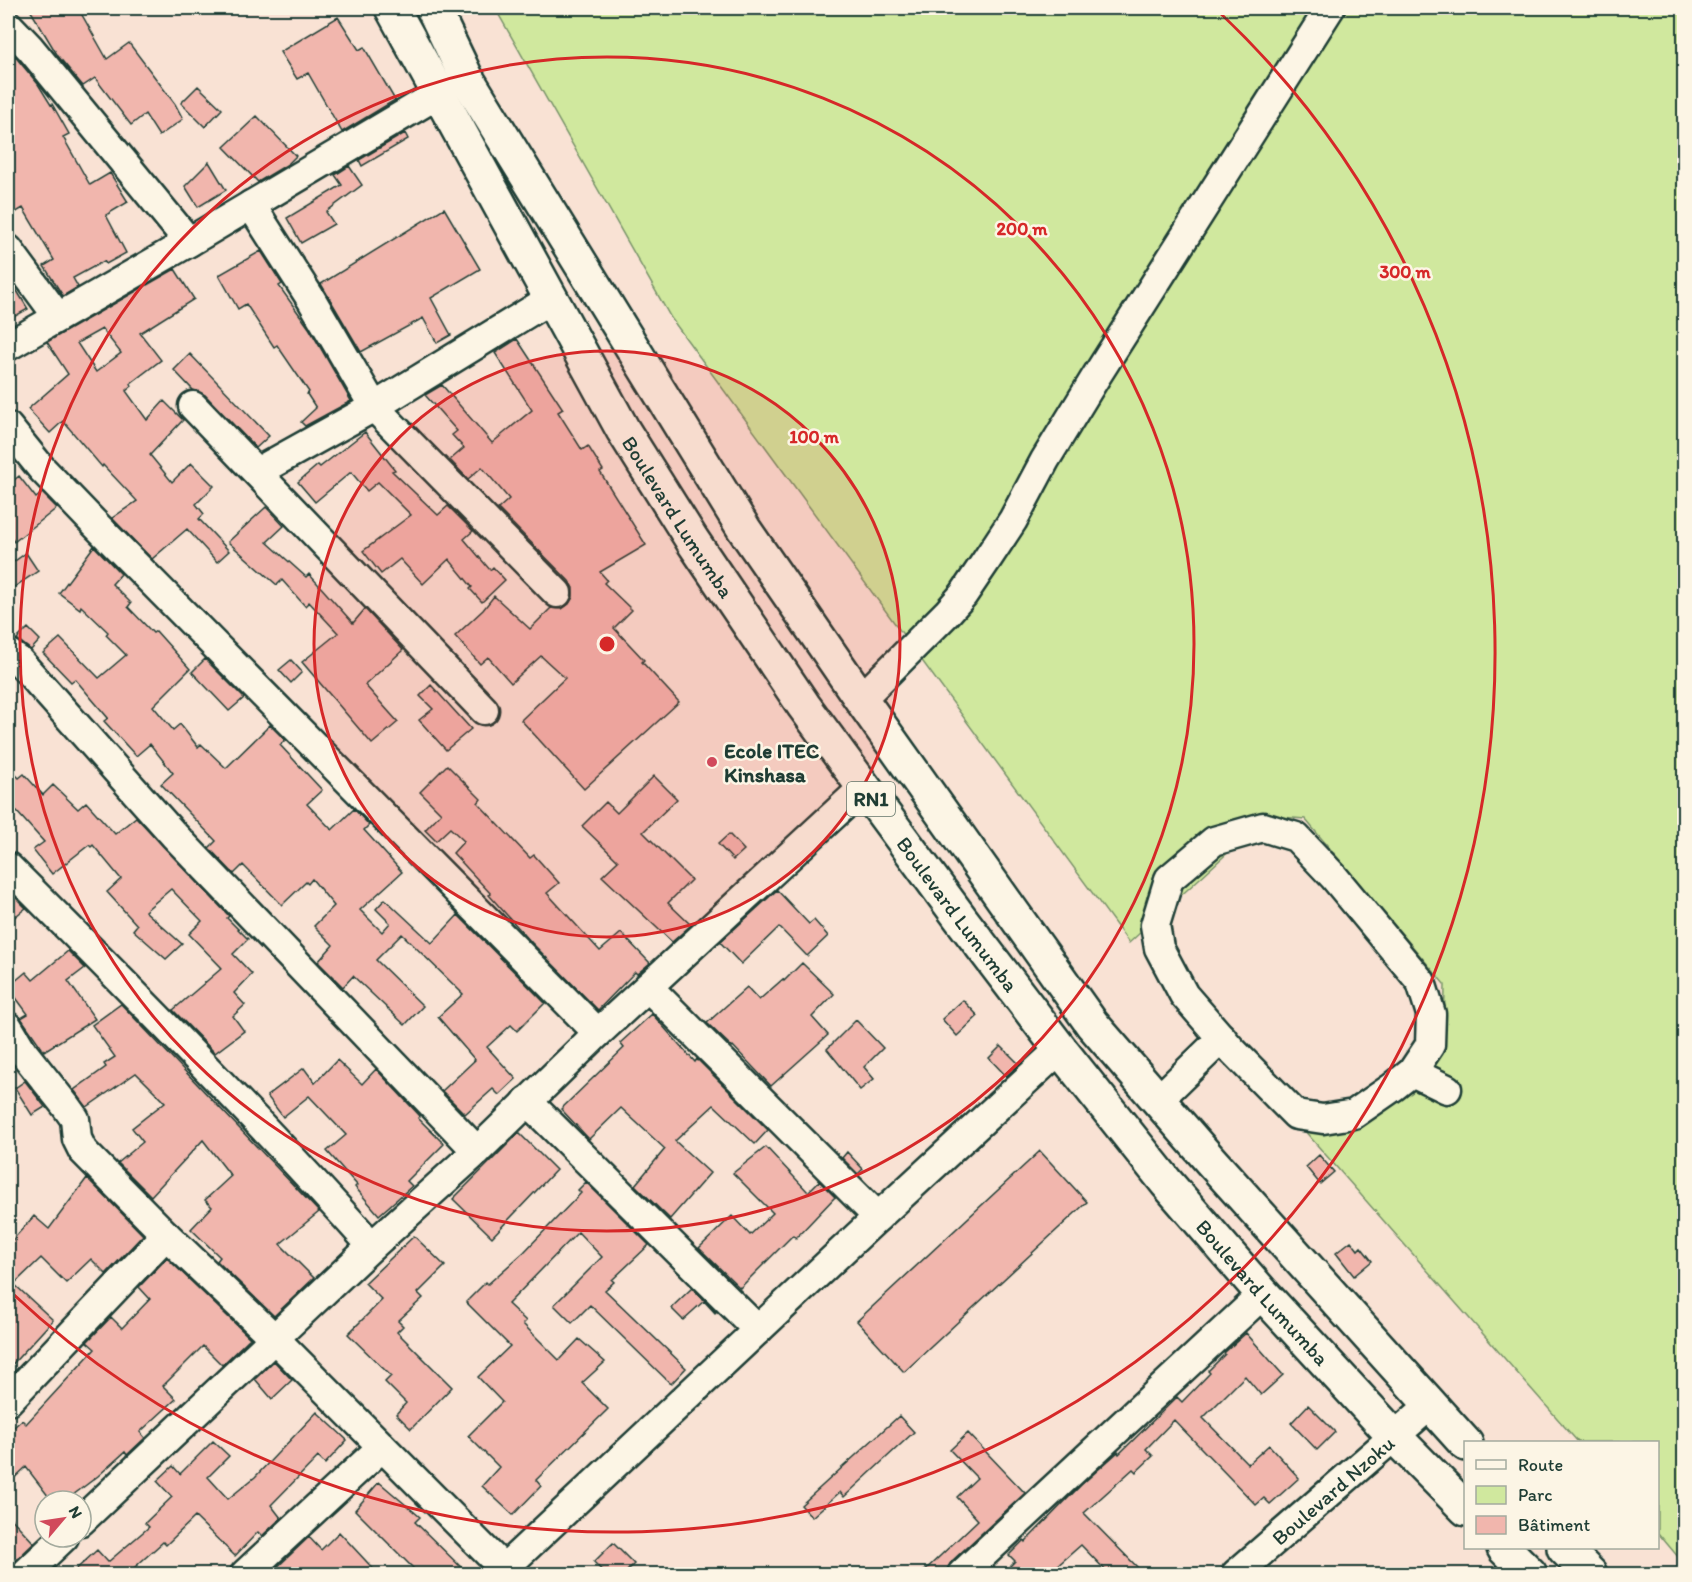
<svg xmlns="http://www.w3.org/2000/svg" width="1692" height="1582" viewBox="0 0 1692 1582" font-family="Itim,sans-serif">
<style>
.green{fill:#d0e89e;stroke:#789269;stroke-width:1.5}
.building{fill:#f1b6ad;stroke:#1f3d34;stroke-width:1.5;fill-rule:evenodd}
.lines{fill:none;stroke-linecap:round;stroke-linejoin:round}
.minor-casing{stroke:#1f3d34;stroke-width:33}
.highway-casing{stroke:#1f3d34;stroke-width:38}
.minor{stroke:#fcf5e5;stroke-width:28}
.highway{stroke:#fcf5e5;stroke-width:33}
.ring{fill:none;stroke:#d62828;stroke-width:3}
.poi-dot{fill:#d1495b;stroke:#fcf5e5;stroke-width:2}
.labels{text-anchor:middle;dominant-baseline:central;stroke-width:5;stroke-linejoin:round;paint-order:stroke}
.shield{fill:#fcf5e5;stroke:#617469;stroke-width:1.5}
.shield-label{font-size:20px;font-weight:bold;fill:#1f3d34}
.street-label{font-size:21px;fill:#1f3d34;stroke:#fcf5e5}
.poi-label{font-size:21px;font-weight:bold;fill:#1f3d34;stroke:#fcf5e5;text-anchor:start}
.centre{fill:#d62828;stroke:#fcf5e5;stroke-width:3}
.ring-label{font-size:18px;text-anchor:middle;font-weight:bold;fill:#d62828;stroke:#fcf5e5;stroke-width:5;stroke-linejoin:round;paint-order:stroke}
</style>
<rect width="100%" height="100%" fill="#f9e2d4"/>
<filter id="ink" filterUnits="userSpaceOnUse"><feTurbulence type="fractalNoise" baseFrequency=".0167" numOctaves="2"/><feDisplacementMap in="SourceGraphic" scale="12" xChannelSelector="R" yChannelSelector="G"/><feConvolveMatrix kernelMatrix="1 2 1 2 8 2 1 2 1" color-interpolation-filters="sRGB"/></filter>
<g filter="url(#ink)">
<path class="green" d="M 495,8 L 1684,8 L 1684,1564 L 1658,1533 L 1658,1442 L 1578,1442 L 1303,1129 L 1377,1115 L 1444,1052 L 1445,985 L 1305,819 L 1268,816 L 1129,943 L 671,318 Z"/>
<path class="building" d="M 29,8 L 78,8 L 107,59 L 129,43 L 175,104 L 183,119 L 159,136 L 145,114 L 131,125 L 95,78 L 83,86 L 58,56 Z
M 338,17 L 359,50 L 364,47 L 395,100 L 342,132 L 308,73 L 297,79 L 280,52 Z
M 8,48 L 38,84 L 51,105 L 52,104 L 69,134 L 63,137 L 90,185 L 110,173 L 128,202 L 106,215 L 126,253 L 106,264 L 104,261 L 73,278 L 78,287 L 63,296 L 44,266 L 54,260 L 23,208 L 8,217 Z
M 198,86 L 222,109 L 205,127 L 181,103 Z
M 257,116 L 296,156 L 288,164 L 258,182 L 224,147 Z
M 405,133 L 408,139 L 362,166 L 359,160 Z
M 209,162 L 226,190 L 198,207 L 185,186 Z
M 349,166 L 362,185 L 326,212 L 334,224 L 301,243 L 287,218 L 342,185 L 335,175 Z
M 444,208 L 480,269 L 431,298 L 451,335 L 437,343 L 423,318 L 361,352 L 321,284 Z
M 261,251 L 282,284 L 279,286 L 309,328 L 351,401 L 305,426 L 301,422 L 316,408 L 307,394 L 309,392 L 277,345 L 274,347 L 246,304 L 238,309 L 219,275 Z
M 175,269 L 194,299 L 140,333 L 161,360 L 131,383 L 132,386 L 126,391 L 147,420 L 164,401 L 183,420 L 150,455 L 172,482 L 191,463 L 214,486 L 196,504 L 204,514 L 199,519 L 229,551 L 217,562 L 187,529 L 152,559 L 112,518 L 137,501 L 103,465 L 102,467 L 63,421 L 50,433 L 28,409 L 68,374 L 47,342 ZM 102,329 L 121,353 L 96,372 L 77,343 Z
M 8,276 L 28,309 L 8,320 Z
M 517,339 L 563,409 L 558,412 L 582,450 L 588,446 L 603,470 L 600,472 L 646,545 L 600,572 L 607,580 L 604,583 L 632,610 L 614,628 L 644,660 L 642,662 L 679,702 L 584,789 L 521,720 L 565,678 L 541,656 L 511,683 L 488,657 L 480,664 L 455,636 L 483,610 L 494,596 L 530,629 L 551,608 L 562,609 L 569,604 L 573,597 L 573,588 L 569,581 L 498,509 L 509,499 L 482,467 L 468,479 L 450,460 L 464,448 L 452,435 L 457,431 L 425,395 L 442,385 L 492,443 L 532,410 L 495,353 Z
M 190,354 L 269,436 L 256,448 L 205,395 L 193,390 L 174,370 Z
M 365,432 L 395,470 L 392,471 L 438,515 L 448,506 L 473,531 L 464,539 L 490,570 L 493,567 L 505,580 L 482,602 L 470,589 L 472,587 L 449,559 L 423,584 L 400,559 L 381,574 L 363,551 L 411,515 L 378,482 L 367,491 L 351,472 L 315,502 L 298,482 L 318,465 L 320,467 Z
M 19,476 L 36,498 L 42,493 L 57,508 L 14,542 L 8,533 L 8,485 Z
M 266,507 L 284,526 L 267,542 L 306,577 L 309,574 L 353,623 L 365,609 L 403,650 L 365,685 L 398,722 L 372,744 L 302,662 L 338,633 L 309,602 L 305,606 L 282,580 L 277,585 L 228,542 Z
M 94,546 L 121,574 L 112,584 L 131,603 L 128,607 L 153,633 L 156,631 L 190,669 L 153,706 L 173,730 L 180,724 L 198,747 L 201,744 L 226,768 L 270,725 L 285,740 L 280,745 L 322,790 L 307,804 L 332,830 L 354,809 L 369,825 L 364,830 L 402,872 L 360,910 L 382,932 L 390,923 L 376,909 L 385,899 L 432,943 L 458,915 L 545,1003 L 517,1031 L 511,1025 L 487,1047 L 516,1079 L 499,1095 L 493,1089 L 465,1114 L 442,1091 L 475,1060 L 438,1017 L 463,994 L 402,934 L 376,960 L 423,1006 L 405,1025 L 353,976 L 343,987 L 318,962 L 333,945 L 314,926 L 334,906 L 312,879 L 308,884 L 306,882 L 282,905 L 243,865 L 234,874 L 209,848 L 216,841 L 161,784 L 173,773 L 150,744 L 136,756 L 104,721 L 108,718 L 75,679 L 71,682 L 43,653 L 60,638 L 99,678 L 126,655 L 106,635 L 108,632 L 81,606 L 80,609 L 59,593 Z
M 26,553 L 38,571 L 8,591 L 8,566 Z
M 28,628 L 40,640 L 31,650 L 17,639 Z
M 205,659 L 244,698 L 229,711 L 192,672 Z
M 291,660 L 302,672 L 291,683 L 279,670 Z
M 431,685 L 471,729 L 446,750 L 419,720 L 433,709 L 420,696 Z
M 447,765 L 481,799 L 478,803 L 530,858 L 534,855 L 559,883 L 547,893 L 600,951 L 621,933 L 650,963 L 637,974 L 635,972 L 598,1010 L 532,943 L 489,895 L 491,894 L 453,853 L 464,841 L 450,828 L 436,841 L 425,830 L 441,813 L 420,792 Z
M 8,767 L 19,778 L 24,774 L 43,795 L 53,785 L 78,809 L 86,802 L 115,834 L 136,817 L 229,916 L 227,918 L 248,939 L 233,954 L 252,974 L 234,993 L 245,1005 L 233,1016 L 244,1031 L 215,1053 L 173,1010 L 222,968 L 189,934 L 202,921 L 171,889 L 145,911 L 182,944 L 166,959 L 133,930 L 137,925 L 107,892 L 121,879 L 93,845 L 91,847 L 89,845 L 52,874 L 33,850 L 44,842 L 8,802 Z
M 654,776 L 677,799 L 643,832 L 691,880 L 668,903 L 691,925 L 672,942 L 602,876 L 618,861 L 582,826 L 606,802 L 617,813 Z
M 729,834 L 744,850 L 733,860 L 718,844 Z
M 777,890 L 809,924 L 814,920 L 828,936 L 807,956 L 779,927 L 741,964 L 720,942 Z
M 10,892 L 26,908 L 8,922 L 8,894 Z
M 68,951 L 85,968 L 68,981 L 95,1019 L 44,1051 L 21,1018 L 28,1014 L 8,987 L 26,972 L 33,980 Z
M 802,963 L 834,994 L 812,1017 L 828,1035 L 771,1086 L 733,1046 L 732,1047 L 707,1023 L 747,987 L 759,1000 L 783,979 L 784,981 Z
M 963,1000 L 978,1016 L 957,1036 L 942,1019 Z
M 121,1004 L 319,1212 L 280,1244 L 314,1278 L 274,1316 L 217,1261 L 220,1257 L 191,1229 L 212,1207 L 205,1200 L 231,1176 L 203,1140 L 151,1196 L 118,1163 L 143,1142 L 132,1128 L 165,1102 L 136,1073 L 87,1107 L 74,1090 L 106,1067 L 104,1064 L 115,1057 L 92,1025 Z
M 652,1014 L 695,1062 L 697,1059 L 768,1130 L 755,1144 L 714,1105 L 675,1141 L 710,1173 L 670,1219 L 635,1185 L 665,1149 L 621,1108 L 589,1139 L 561,1109 L 624,1048 L 620,1043 Z
M 856,1020 L 883,1048 L 864,1067 L 874,1079 L 860,1090 L 827,1049 Z
M 1001,1046 L 1019,1064 L 1006,1076 L 989,1058 Z
M 337,1060 L 362,1084 L 376,1069 L 420,1116 L 418,1118 L 444,1144 L 407,1181 L 412,1186 L 379,1215 L 355,1187 L 357,1185 L 327,1151 L 346,1135 L 309,1096 L 283,1117 L 267,1096 L 304,1068 L 315,1083 Z
M 25,1081 L 45,1107 L 32,1115 L 15,1088 Z
M 519,1133 L 556,1170 L 492,1237 L 453,1199 Z
M 766,1147 L 808,1192 L 819,1181 L 835,1197 L 796,1238 L 793,1235 L 740,1288 L 699,1248 L 732,1216 L 750,1235 L 773,1213 L 733,1173 Z
M 1040,1151 L 1087,1202 L 904,1372 L 857,1321 Z
M 847,1152 L 863,1169 L 858,1174 L 842,1158 Z
M 1319,1155 L 1334,1172 L 1320,1184 L 1306,1167 Z
M 87,1178 L 143,1235 L 106,1274 L 91,1259 L 66,1283 L 41,1258 L 14,1284 L 53,1320 L 8,1369 L 8,1245 L 34,1216 L 49,1229 Z
M 586,1182 L 649,1245 L 612,1280 L 614,1282 L 605,1290 L 686,1368 L 671,1384 L 590,1305 L 572,1323 L 554,1305 L 602,1257 L 578,1232 L 508,1304 L 526,1321 L 523,1324 L 559,1360 L 579,1339 L 605,1362 L 582,1383 L 608,1409 L 536,1480 L 541,1486 L 513,1515 L 482,1486 L 499,1467 L 468,1436 L 502,1402 L 478,1377 L 510,1346 L 466,1302 L 486,1282 L 488,1284 L 524,1252 L 581,1193 L 578,1190 Z
M 414,1236 L 445,1266 L 418,1293 L 423,1298 L 398,1321 L 403,1326 L 397,1332 L 452,1387 L 411,1429 L 396,1414 L 406,1403 L 385,1382 L 391,1376 L 348,1334 L 382,1300 L 365,1283 Z
M 1351,1241 L 1358,1250 L 1361,1247 L 1372,1261 L 1354,1276 L 1336,1253 Z
M 167,1258 L 250,1338 L 222,1365 L 203,1346 L 163,1386 L 176,1399 L 140,1432 L 145,1438 L 127,1455 L 125,1452 L 98,1476 L 65,1501 L 52,1501 L 26,1467 L 8,1484 L 8,1432 L 22,1420 L 26,1424 L 95,1349 L 87,1342 L 111,1317 L 122,1328 L 150,1299 L 139,1287 Z
M 692,1288 L 716,1312 L 715,1313 L 704,1301 L 683,1320 L 671,1308 Z
M 1246,1333 L 1283,1375 L 1261,1395 L 1245,1376 L 1203,1418 L 1248,1464 L 1269,1445 L 1299,1478 L 1270,1504 L 1264,1498 L 1256,1505 L 1174,1420 L 1146,1449 L 1153,1456 L 1136,1472 L 1133,1469 L 1084,1513 L 1145,1575 L 1110,1575 L 1081,1545 L 1047,1575 L 1001,1575 L 1015,1561 L 1009,1555 L 1024,1540 L 1025,1542 L 1081,1485 L 1118,1452 L 1119,1454 L 1177,1397 L 1182,1402 L 1210,1373 L 1208,1371 L 1225,1354 L 1224,1353 Z
M 274,1361 L 292,1380 L 272,1399 L 255,1379 Z
M 1308,1405 L 1335,1432 L 1317,1450 L 1291,1423 Z
M 317,1412 L 347,1440 L 325,1464 L 318,1457 L 271,1505 L 281,1518 L 262,1536 L 258,1532 L 235,1556 L 195,1517 L 166,1545 L 163,1542 L 126,1575 L 70,1575 L 97,1550 L 108,1562 L 149,1527 L 145,1523 L 172,1497 L 157,1481 L 173,1466 L 180,1474 L 213,1441 L 229,1456 L 208,1477 L 228,1499 L 255,1477 Z
M 899,1416 L 914,1432 L 844,1497 L 840,1492 L 812,1517 L 801,1505 Z
M 968,1433 L 1025,1493 L 951,1562 L 945,1575 L 920,1575 L 978,1520 L 957,1497 L 977,1478 L 950,1450 Z
M 379,1482 L 420,1517 L 415,1522 L 469,1575 L 420,1575 L 355,1510 Z
M 8,1515 L 34,1543 L 15,1561 L 8,1554 Z
M 339,1532 L 379,1575 L 269,1575 L 309,1537 L 321,1550 Z
M 613,1543 L 634,1564 L 623,1575 L 606,1575 L 594,1562 Z"/>
<g class="lines">
<g class="minor-casing">
<g id="minor">
<path d="M 8,25 L 30,48 L 189,242"/>
<path d="M 251,205 L 311,299 L 374,407 L 557,593"/>
<path d="M 8,249 L 58,317"/>
<path d="M 8,346 L 189,242 L 440,93"/>
<path d="M 193,406 L 484,710"/>
<path d="M 8,427 L 42,469 L 93,522 L 598,1033"/>
<path d="M 257,472 L 374,407 L 552,298"/>
<path d="M 8,653 L 19,661 L 174,835 L 477,1151"/>
<path d="M 861,699 L 947,613 L 963,595 L 986,561 L 1013,520 L 1045,460 L 1097,375 L 1330,8"/>
<path d="M 8,867 C 132,991 255,1115 372,1246"/>
<path d="M 648,987 L 878,1217"/>
<path d="M 8,1027 L 23,1052 L 65,1105 L 75,1119 L 77,1139 L 83,1151 L 166,1235 L 274,1338 L 509,1574"/>
<path d="M 1412,1072 L 1430,1045 L 1431,1014 L 1421,982 L 1334,877 L 1296,837 L 1263,827 L 1214,841 L 1169,879 L 1155,925 L 1159,948 L 1184,995 L 1231,1049 L 1296,1115 L 1323,1119 L 1354,1114 L 1393,1087 L 1412,1072 L 1447,1089"/>
<path d="M 527,1101 L 758,1330"/>
<path d="M 1157,1101 L 1222,1038"/>
<path d="M 8,1401 L 166,1235"/>
<path d="M 81,1521 L 372,1246 L 477,1151 L 598,1033 L 863,788"/>
<path d="M 25,1574 L 64,1537"/>
<path d="M 245,1574 L 382,1447"/>
<path d="M 498,1574 L 878,1217 L 1060,1049"/>
<path d="M 962,1574 L 1263,1294"/>
<path id="s1" d="M 1236,1574 L 1429,1406"/>
</g>
</g>
<g class="highway-casing">
<g id="highway">
<path id="s2" d="M 392,8 L 623,430 L 692,540 L 804,706 L 961,919 L 1060,1049 L 1166,1182 L 1263,1294 L 1394,1436 L 1466,1509"/>
<path d="M 433,8 L 466,77 L 744,529 L 861,699 L 1092,1024 L 1210,1160 L 1466,1444"/>
<path d="M 1504,1548 L 1530,1574"/>
<path d="M 1564,1548 L 1590,1574"/>
</g>
</g>
<use href="#minor" class="minor"/>
<use href="#highway" class="highway"/>
</g>
</g>
<circle cx="607" cy="644" r="293" fill="#d62828" fill-opacity=".12"/>
<g class="ring">
<circle cx="607" cy="644" r="293"/>
<circle cx="607" cy="644" r="587"/>
<path d="M1218 11A880 880 0 0 1 12 1293"/>
</g>
<circle class="poi-dot" cx="712" cy="762" r="6"/>
<g class="labels">
<rect class="shield" x="847" y="782" width="48" height="34" rx="4.5"/>
<g class="shield-label">
<text x="871" y="799">RN1</text>
</g>
<g class="street-label">
<text stroke="none"><textPath href="#s2" startOffset="584">Boulevard Lumumba</textPath></text>
<text stroke="none"><textPath href="#s2" startOffset="1070">Boulevard Lumumba</textPath></text>
<text stroke="none"><textPath href="#s2" startOffset="1556">Boulevard Lumumba</textPath></text>
<text stroke="none"><textPath href="#s1" startOffset="128">Boulevard Nzoku</textPath></text>
</g>
<g class="poi-label">
<text x="724" y="750">Ecole ITEC<tspan x="724" dy="24">Kinshasa</tspan></text>
</g>
</g>
<circle cx="607" cy="644" r="9" class="centre"/>
<g class="ring-label">
<text x="1022" y="235">200 m</text>
<text x="1405" y="278">300 m</text>
<text x="814" y="443">100 m</text>
</g>
<rect width="1692" height="1582" fill="none" stroke="#fcf5e5" stroke-width="30"/>
<rect x="15" y="15" width="1662" height="1552" fill="none" stroke="#1f3d34" stroke-width="2" filter="url(#ink)"/>
<rect x="1464" y="1441" width="195" height="108" fill="#fcf5e5" stroke="#a4ab9e" stroke-width="1.5"/>
<rect x="1476" y="1460" width="30" height="9" fill="#fcf5e5" stroke="#a4ab9e" stroke-width="1.5"/>
<text x="1518" y="1471" font-size="18" fill="#1f3d34">Route</text>
<rect x="1476" y="1486" width="30" height="18" fill="#d0e89e" stroke="#a4ab9e" stroke-width="1.5"/>
<text x="1518" y="1501" font-size="18" fill="#1f3d34">Parc</text>
<rect x="1476" y="1516" width="30" height="18" fill="#f1b6ad" stroke="#a4ab9e" stroke-width="1.5"/>
<text x="1518" y="1531" font-size="18" fill="#1f3d34">Bâtiment</text>
<g transform="translate(63 1519) rotate(61)"><circle r="28" fill="#fcf5e5" stroke="#a4ab9e" stroke-width="1.5"/>
<path d="M0-4.5L10 22L0 15L-10 22Z" fill="#d1495b"/>
<text y="-9" font-size="16" font-weight="bold" text-anchor="middle" fill="#1f3d34">N</text>
</g>
</svg>
